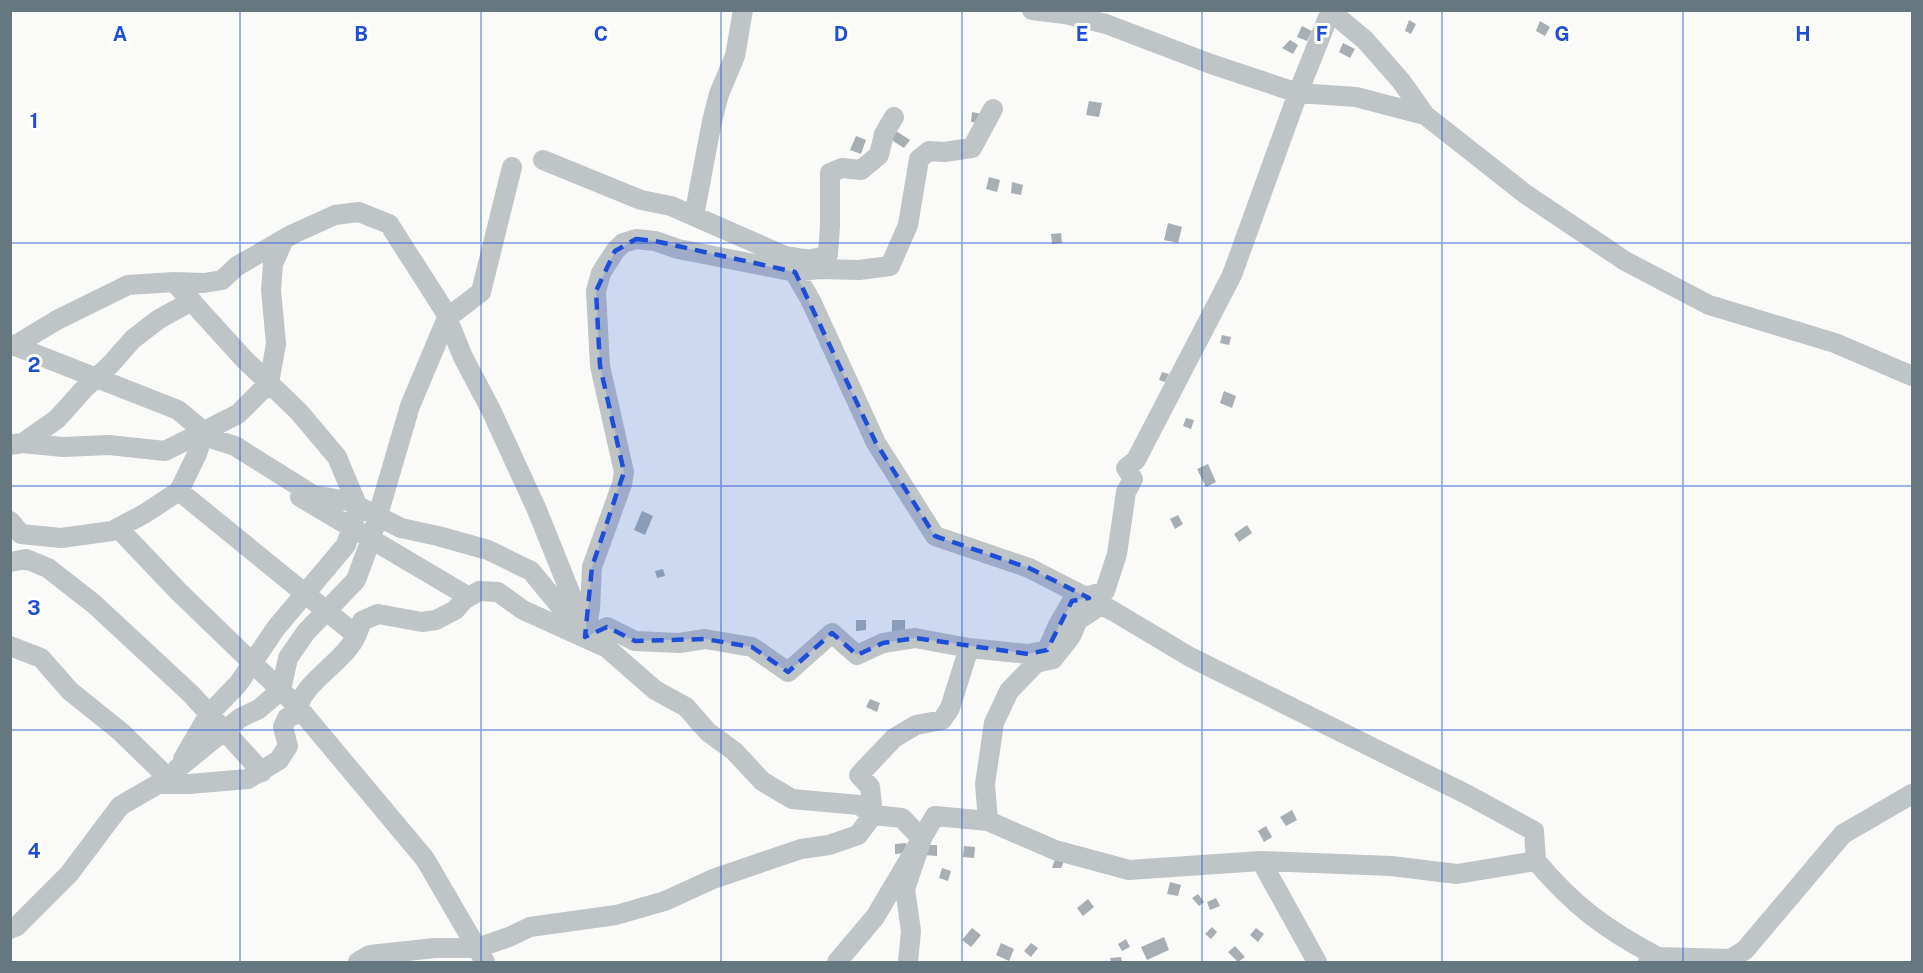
<svg xmlns="http://www.w3.org/2000/svg" width="1923" height="973" viewBox="0 0 1923 973" font-family="'Public Sans',sans-serif">
<style>
.building{fill:#a7afb4}
.lines{fill:none;stroke-linecap:round;stroke-linejoin:round}
.street{stroke:#bfc4c7;stroke-width:20}
.marked{fill:#1d4ed8;fill-opacity:0.2;stroke:#1d4ed8;stroke-width:4.5;stroke-dasharray:12 8;stroke-linejoin:round}
.grid{fill:none;stroke:#1d4ed8;stroke-width:1.5;stroke-opacity:0.55}
.grid-label{font-size:20px;text-anchor:middle;font-weight:bold;fill:#1d4ed8;stroke:#fff;stroke-width:6;stroke-linejoin:round;paint-order:stroke}
</style>
<rect width="100%" height="100%" fill="#fafaf8"/>
<path class="building" d="M 1409,20 L 1416,24 L 1411,34 L 1405,31 Z
M 1540,21 L 1550,27 L 1545,36 L 1536,31 Z
M 1302,26 L 1312,31 L 1307,41 L 1297,37 Z
M 1290,40 L 1298,45 L 1293,54 L 1282,48 Z
M 1343,43 L 1355,49 L 1350,58 L 1339,52 Z
M 1089,101 L 1102,103 L 1099,117 L 1086,115 Z
M 972,112 L 982,114 L 981,123 L 971,122 Z
M 896,131 L 910,140 L 904,148 L 890,139 Z
M 856,136 L 866,140 L 861,154 L 850,150 Z
M 989,177 L 1000,180 L 997,192 L 986,189 Z
M 1012,182 L 1023,185 L 1021,195 L 1011,193 Z
M 1168,223 L 1182,227 L 1178,243 L 1164,240 Z
M 1061,233 L 1062,243 L 1052,244 L 1051,234 Z
M 1222,335 L 1231,337 L 1229,345 L 1220,343 Z
M 1162,372 L 1169,374 L 1165,382 L 1159,380 Z
M 1224,391 L 1236,396 L 1232,408 L 1220,403 Z
M 1186,418 L 1194,420 L 1191,429 L 1183,426 Z
M 1208,464 L 1216,482 L 1206,487 L 1197,469 Z
M 642,511 L 653,516 L 645,535 L 634,530 Z
M 1178,515 L 1183,524 L 1175,529 L 1170,519 Z
M 1247,525 L 1252,533 L 1239,542 L 1234,534 Z
M 663,569 L 665,576 L 657,578 L 655,571 Z
M 856,620 L 866,620 L 866,630 L 856,631 Z
M 892,620 L 905,620 L 905,638 L 892,637 Z
M 870,699 L 880,703 L 877,712 L 866,707 Z
M 1292,810 L 1297,820 L 1286,826 L 1280,817 Z
M 1266,826 L 1272,837 L 1264,842 L 1258,831 Z
M 906,843 L 906,853 L 895,854 L 895,844 Z
M 924,845 L 937,845 L 937,856 L 924,855 Z
M 964,846 L 975,847 L 974,858 L 963,857 Z
M 1056,856 L 1065,859 L 1061,868 L 1052,868 Z
M 942,868 L 951,871 L 948,881 L 939,878 Z
M 1170,882 L 1181,885 L 1178,896 L 1167,894 Z
M 1198,894 L 1204,902 L 1199,906 L 1192,898 Z
M 1216,898 L 1220,906 L 1210,910 L 1207,902 Z
M 1088,899 L 1094,907 L 1083,916 L 1077,908 Z
M 1212,927 L 1217,932 L 1211,939 L 1205,934 Z
M 972,928 L 981,935 L 971,947 L 962,940 Z
M 1256,928 L 1264,934 L 1258,942 L 1250,935 Z
M 1164,937 L 1169,950 L 1147,960 L 1141,947 Z
M 1126,939 L 1130,947 L 1122,951 L 1118,944 Z
M 1001,943 L 1014,949 L 1009,961 L 996,955 Z
M 1031,943 L 1038,948 L 1031,957 L 1024,951 Z
M 1235,946 L 1245,957 L 1238,962 L 1228,952 Z
M 1121,957 L 1122,962 L 1111,962 L 1110,958 Z"/>
<g class="lines">
<path class="street" d="M 1032,10 L 1065,14 L 1106,24 L 1211,64 L 1298,93 L 1356,97 L 1425,115
M 1329,10 L 1365,40 L 1401,81 L 1425,115 L 1524,193 L 1625,261 L 1709,305 L 1835,343 L 1912,376
M 543,160 L 641,200 L 671,206 L 785,256 C 801,259 814,262 828,254 L 830,226 L 830,173 L 842,168 L 861,170 L 879,155 L 884,134 L 894,117
M 694,216 L 712,121 L 719,94 L 735,56 L 743,10
M 785,256 L 811,301 L 876,443 L 935,536 L 1029,568 L 1113,611 L 1190,657 L 1468,795 L 1534,831 L 1536,861
M 174,282 L 243,358 L 299,412 L 337,457 L 358,507 L 346,545 L 276,628 L 238,684 L 209,714 L 183,759
M 10,344 L 178,410 L 213,439 L 235,446 L 313,495 L 348,501 L 401,528 L 438,536 L 488,550 L 531,571 L 578,628
M 14,346 L 57,320 L 128,285 L 174,282 L 204,283 L 222,280 L 237,266 L 293,234 L 335,215 L 359,212 L 389,224 L 444,310 L 463,357 L 491,410 L 537,510 L 586,632
M 23,443 L 57,419 L 84,389 L 111,364 L 133,339 L 159,319 L 192,301
M 10,445 L 23,443 L 63,447 L 109,445 L 165,451 L 238,414 L 269,383 L 276,344 L 271,290 L 273,264 L 284,239
M 179,491 L 356,635
M 300,497 L 469,597
M 10,521 L 21,534 L 61,538 L 112,531 L 144,514 L 179,491 L 197,454 L 204,432
M 118,528 L 178,591 L 297,706 L 425,859 L 485,962
M 10,562 L 26,559 L 48,568 L 94,604 L 191,694 L 262,772
M 585,637 L 590,609 L 592,567 L 622,484 L 624,472 L 600,366 L 596,291 L 601,273 L 615,251 L 623,243 L 636,239 L 655,241 L 678,249 L 795,272 L 819,269 L 859,270 L 890,266 L 908,225 L 919,159 L 929,151 L 944,152 L 972,148 L 993,109
M 585,637 L 607,627 L 635,641 L 679,643 L 705,639 L 752,647 L 788,672 L 832,633 L 857,655 L 883,643 L 915,638 L 969,648
M 10,646 L 41,658 L 70,691 L 121,732 L 161,771 L 168,784
M 177,769 L 240,718 L 259,709 L 281,690 L 288,658 L 306,632 L 356,580 L 371,539 L 410,406 L 447,318 L 481,292 L 512,167
M 988,821 L 1055,850 L 1129,870 L 1261,861 L 1391,866 L 1457,874 L 1536,861 C 1574,906 1606,930 1658,957
M 1261,861 L 1317,962
M 10,929 L 17,926 L 69,874 L 120,806 L 158,784 L 189,784 L 248,779 L 279,760 L 288,746 L 283,727 L 287,718 L 296,714 C 300,686 334,668 350,646 C 356,639 359,629 362,621 L 378,614 L 422,622 L 436,620 L 455,610 L 464,600 L 479,591 L 498,592 L 523,610 L 607,648 L 655,690 L 686,707 L 708,732 L 734,751 L 762,781 L 792,799 L 859,805 L 873,815 L 902,818 L 922,839 L 905,889 L 911,931 L 908,962
M 358,962 L 370,955 L 435,948 L 477,948 L 509,937 L 530,927 L 616,915 L 665,901 L 713,879 L 801,849 L 829,845 L 858,835 L 873,815 L 870,787 L 859,775 L 894,738 L 916,725 L 942,720 L 950,708 L 969,648 L 1028,654 L 1047,650 L 1058,625 L 1072,601 L 1105,591 L 1117,554 L 1126,492 L 1133,479 L 1126,468 L 1136,460 L 1232,275 L 1298,93 L 1331,10
M 837,962 L 875,917 L 935,816 L 988,821 L 985,784 L 994,723 L 1009,691 L 1036,663 L 1053,659 L 1071,636 L 1078,620 L 1101,605
M 1648,962 L 1658,957 L 1731,959 L 1733,962
M 1726,962 L 1745,950 L 1843,834 L 1912,794"/>
</g>
<path class="marked" d="M 636,239 L 655,241 L 795,272 L 876,443 L 935,536 L 1029,568 L 1089,598 L 1072,601 L 1047,650 L 1028,654 L 915,638 L 883,643 L 857,655 L 832,633 L 788,672 L 752,647 L 705,639 L 635,641 L 607,627 L 585,637 L 592,567 L 624,472 L 600,366 L 596,291 L 615,251 Z"/>
<path class="grid" d="M 240,10 L 240,962M 481,10 L 481,962M 721,10 L 721,962M 962,10 L 962,962M 1202,10 L 1202,962M 1442,10 L 1442,962M 1683,10 L 1683,962M 10,243 L 1912,243M 10,486 L 1912,486M 10,730 L 1912,730"/>
<g class="grid-label">
<text x="120" y="41">A</text>
<text x="361" y="41">B</text>
<text x="601" y="41">C</text>
<text x="841" y="41">D</text>
<text x="1082" y="41">E</text>
<text x="1322" y="41">F</text>
<text x="1562" y="41">G</text>
<text x="1803" y="41">H</text>
<text x="34" y="128">1</text>
<text x="34" y="372">2</text>
<text x="34" y="615">3</text>
<text x="34" y="858">4</text>
</g>
<rect width="1923" height="973" fill="none" stroke="#677780" stroke-width="24"/>
</svg>
